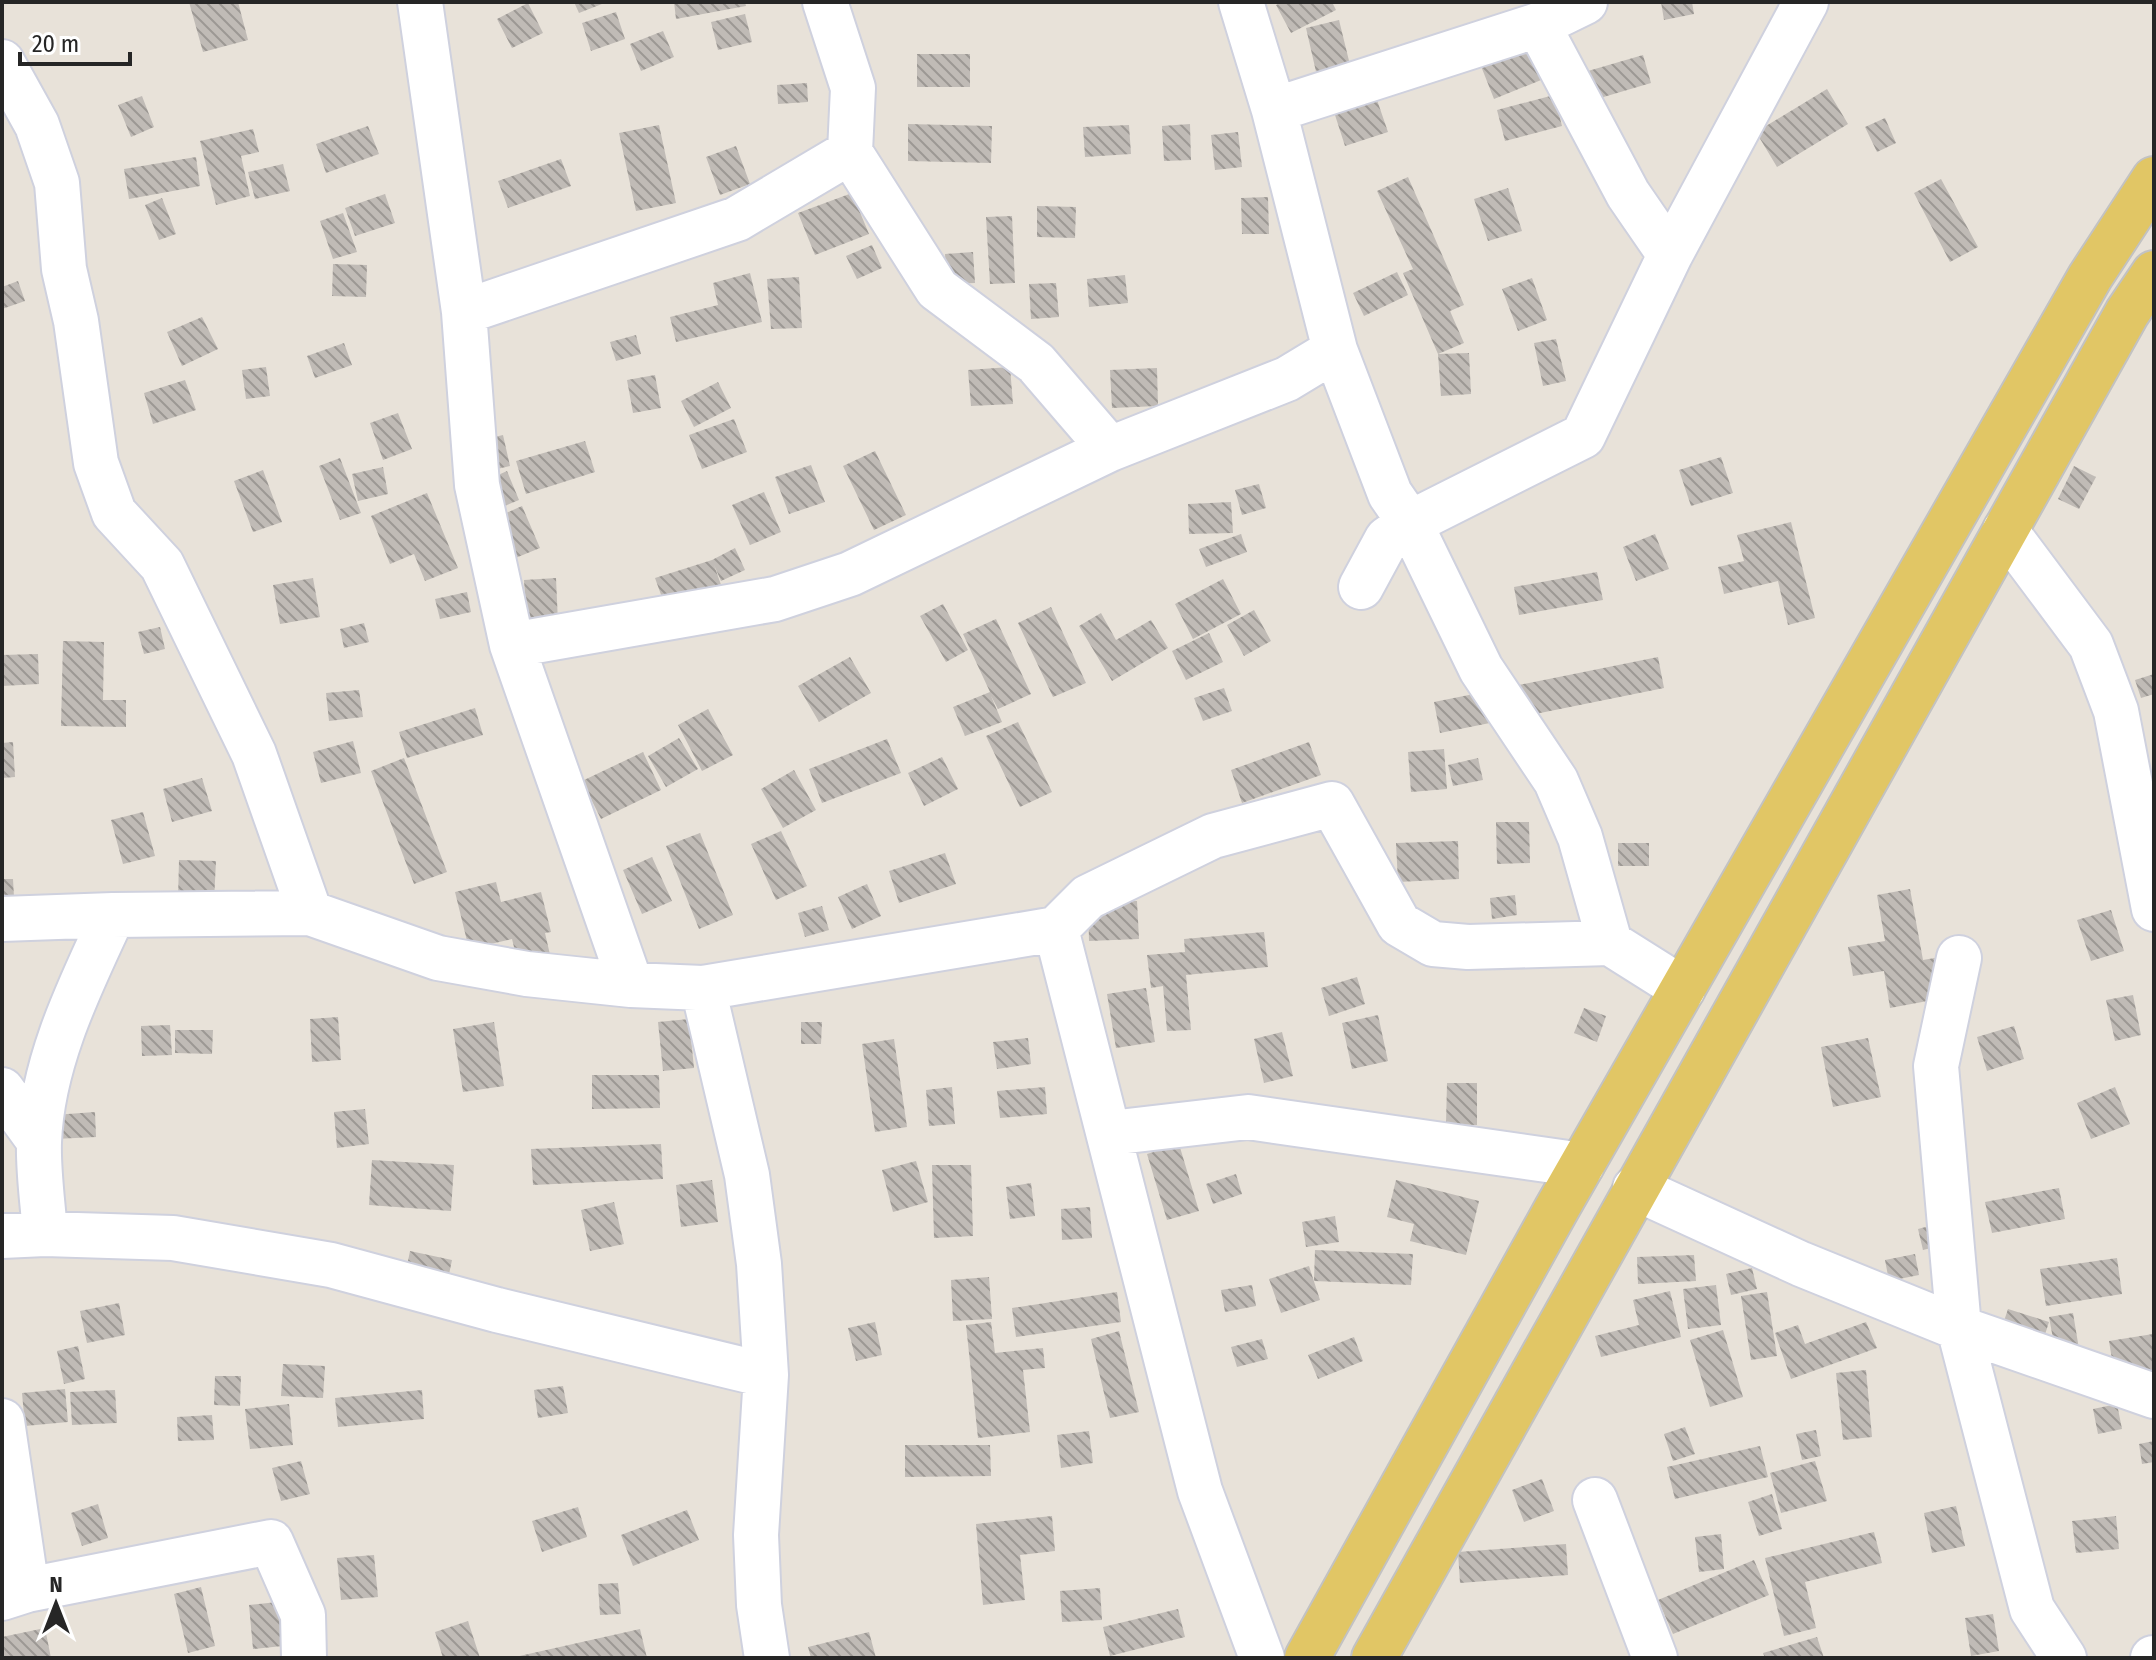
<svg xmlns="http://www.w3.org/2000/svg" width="2156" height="1660" viewBox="0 0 2156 1660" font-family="'Fira Sans Condensed',sans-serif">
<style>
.building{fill:url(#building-back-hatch)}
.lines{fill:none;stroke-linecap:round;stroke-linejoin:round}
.minor-casing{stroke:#cfd1de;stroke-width:48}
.major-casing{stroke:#c2c2c2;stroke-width:48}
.minor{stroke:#fff;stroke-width:44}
.major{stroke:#e1c665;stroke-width:44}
</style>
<defs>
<pattern id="building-back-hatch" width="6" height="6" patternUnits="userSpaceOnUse" patternTransform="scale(2)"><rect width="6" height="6" fill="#c0bbb6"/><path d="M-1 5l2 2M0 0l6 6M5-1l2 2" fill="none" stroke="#9c9894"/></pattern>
</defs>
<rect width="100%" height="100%" fill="#e8e2d9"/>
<path class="building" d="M 189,2 L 238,2 L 248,40 L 203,52 Z
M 574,2 L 607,2 L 579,13 Z
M 674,2 L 745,2 L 746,6 L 676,19 Z
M 1283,2 L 1332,2 L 1336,10 L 1291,33 L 1276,5 Z
M 1661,2 L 1692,2 L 1694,14 L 1664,20 Z
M 528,3 L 543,33 L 512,48 L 497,19 Z
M 616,12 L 625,39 L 591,51 L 582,23 Z
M 745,14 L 752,42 L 718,50 L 711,22 Z
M 1339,20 L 1351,69 L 1317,76 L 1306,28 Z
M 663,31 L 674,57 L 641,71 L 630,44 Z
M 1531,40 L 1546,78 L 1494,99 L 1479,61 Z
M 917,54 L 970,54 L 970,87 L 917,87 Z
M 1643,55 L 1651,83 L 1573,106 L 1564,78 Z
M 807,83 L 808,102 L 778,104 L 777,85 Z
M 1827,89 L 1848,124 L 1777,167 L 1756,132 Z
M 1554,95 L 1562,126 L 1505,141 L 1497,110 Z
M 142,96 L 154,127 L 131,137 L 118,105 Z
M 1377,100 L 1388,132 L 1345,146 L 1335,115 Z
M 1885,118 L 1896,143 L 1877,152 L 1865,127 Z
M 908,124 L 992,126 L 991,163 L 908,161 Z
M 1190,124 L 1191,160 L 1164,161 L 1162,126 Z
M 659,125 L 676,203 L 636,211 L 619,133 Z
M 1129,125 L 1131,154 L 1085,157 L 1083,127 Z
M 368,126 L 379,154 L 326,173 L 316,144 Z
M 253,129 L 259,152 L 241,156 L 250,196 L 216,205 L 200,141 Z
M 1238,132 L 1242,167 L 1215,170 L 1211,135 Z
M 736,146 L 750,184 L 720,195 L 706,157 Z
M 196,157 L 200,186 L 129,199 L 124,169 Z
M 561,159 L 571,186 L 508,208 L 498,181 Z
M 283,164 L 290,191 L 255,199 L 248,172 Z
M 1408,177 L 1464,305 L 1450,311 L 1464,343 L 1438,354 L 1403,273 L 1413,269 L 1377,191 Z
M 1941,179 L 1978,247 L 1950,262 L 1914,193 Z
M 1508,188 L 1522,231 L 1488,241 L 1474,199 Z
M 852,193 L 869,234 L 815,255 L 798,213 Z
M 385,194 L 395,223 L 355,236 L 345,208 Z
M 1268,197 L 1269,234 L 1242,234 L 1241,198 Z
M 162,198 L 176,234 L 159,240 L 145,205 Z
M 1037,206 L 1076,207 L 1075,238 L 1037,237 Z
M 343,213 L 357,252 L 333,259 L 320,221 Z
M 1012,216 L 1015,283 L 990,284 L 986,217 Z
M 872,245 L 882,268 L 857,279 L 846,256 Z
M 973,252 L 975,283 L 947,284 L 945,254 Z
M 333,264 L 367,265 L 366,297 L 332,296 Z
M 1397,272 L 1408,295 L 1364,316 L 1353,293 Z
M 750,273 L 762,322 L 676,342 L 670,317 L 718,305 L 713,283 Z
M 1125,275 L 1128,303 L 1089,307 L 1087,279 Z
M 799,277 L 802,328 L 771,329 L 767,279 Z
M 1532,278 L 1547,320 L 1518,331 L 1502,289 Z
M 18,281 L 25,301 L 2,309 L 2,287 Z
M 1056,283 L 1059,317 L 1031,319 L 1029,284 Z
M 202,317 L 218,349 L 182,366 L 167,332 Z
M 636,335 L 641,354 L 616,361 L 610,342 Z
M 1556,339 L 1566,381 L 1543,386 L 1534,343 Z
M 344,343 L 352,365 L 315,378 L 307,356 Z
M 1469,353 L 1471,394 L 1441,396 L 1438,354 Z
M 266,367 L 270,396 L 246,399 L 242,370 Z
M 1010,367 L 1013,404 L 971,406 L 968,370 Z
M 1157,368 L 1158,406 L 1112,408 L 1110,370 Z
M 655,375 L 661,408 L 633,413 L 627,380 Z
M 185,380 L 196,410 L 153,424 L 144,393 Z
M 718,382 L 731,408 L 694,427 L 681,401 Z
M 398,413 L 412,449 L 383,460 L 370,423 Z
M 734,419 L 747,452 L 702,469 L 689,435 Z
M 503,435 L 510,466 L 476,474 L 469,443 Z
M 585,441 L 595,472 L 526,494 L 516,461 Z
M 875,451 L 906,515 L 874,530 L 843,466 Z
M 1721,457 L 1733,493 L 1691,506 L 1679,470 Z
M 340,458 L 361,513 L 340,520 L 319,466 Z
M 811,465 L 825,502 L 789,514 L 775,477 Z
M 2074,466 L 2096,477 L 2079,509 L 2058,499 Z
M 383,467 L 388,494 L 358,501 L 352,474 Z
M 263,470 L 282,522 L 253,532 L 234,481 Z
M 507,471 L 519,500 L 488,513 L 476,485 Z
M 1259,484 L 1266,508 L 1242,515 L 1235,490 Z
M 764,492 L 781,532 L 750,545 L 732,505 Z
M 427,493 L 458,568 L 425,581 L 414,554 L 390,564 L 371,516 Z
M 1231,502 L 1233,533 L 1189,534 L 1188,504 Z
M 522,506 L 540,548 L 508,561 L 490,520 Z
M 1791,522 L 1815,618 L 1788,625 L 1778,581 L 1724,594 L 1718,567 L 1744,561 L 1737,535 Z
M 1241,534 L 1247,552 L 1206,567 L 1199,549 Z
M 1655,534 L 1669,569 L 1636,581 L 1623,547 Z
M 735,548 L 745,570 L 721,581 L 714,565 L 725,596 L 669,617 L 655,578 L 712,560 Z
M 1597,572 L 1603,600 L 1519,615 L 1514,587 Z
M 313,578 L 320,617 L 280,624 L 273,585 Z
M 556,578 L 558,623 L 527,625 L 524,580 Z
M 1223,579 L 1241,614 L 1193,639 L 1175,604 Z
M 467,592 L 471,612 L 440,619 L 435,599 Z
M 943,604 L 968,650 L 946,662 L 920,616 Z
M 1051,607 L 1086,683 L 1053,697 L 1018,623 Z
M 1254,610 L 1271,641 L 1244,656 L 1227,625 Z
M 1101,613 L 1116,640 L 1151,620 L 1168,648 L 1112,681 L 1079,626 Z
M 996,619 L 1031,694 L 998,709 L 991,696 L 1002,722 L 965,736 L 953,707 L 990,692 L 963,634 Z
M 364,623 L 369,642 L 344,648 L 340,629 Z
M 160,627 L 165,649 L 144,654 L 138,632 Z
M 1209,633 L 1223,662 L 1186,680 L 1172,651 Z
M 63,641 L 104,642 L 103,700 L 126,700 L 126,727 L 61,726 Z
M 38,654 L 39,684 L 2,686 L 2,655 Z
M 850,657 L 871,693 L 819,722 L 798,686 Z
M 1658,657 L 1664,688 L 1440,733 L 1434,702 Z
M 2154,674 L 2154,694 L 2141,698 L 2135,680 Z
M 1224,688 L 1232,711 L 1203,721 L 1194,698 Z
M 359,690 L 363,717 L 329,721 L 326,693 Z
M 475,708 L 483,735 L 407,758 L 399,732 Z
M 708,709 L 733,755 L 702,771 L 678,725 Z
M 1018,722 L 1052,792 L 1020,807 L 986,736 Z
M 679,738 L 698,769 L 666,787 L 648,756 Z
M 887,739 L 901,773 L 822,803 L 809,769 Z
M 353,741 L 361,773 L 321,783 L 313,752 Z
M 13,742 L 15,777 L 2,778 L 2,743 Z
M 1309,742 L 1321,775 L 1242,803 L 1231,770 Z
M 1444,749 L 1447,789 L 1411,792 L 1408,752 Z
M 643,752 L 661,790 L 601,819 L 582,781 Z
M 942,757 L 958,789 L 924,806 L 908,773 Z
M 404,758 L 447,872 L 414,884 L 371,771 Z
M 1478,758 L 1483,780 L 1453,786 L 1448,765 Z
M 794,770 L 816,810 L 783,828 L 761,789 Z
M 202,778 L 212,811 L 172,822 L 163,789 Z
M 143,812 L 155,856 L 123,864 L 111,820 Z
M 1496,822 L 1529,822 L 1530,863 L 1497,864 Z
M 781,831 L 807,886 L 776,900 L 751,844 Z
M 700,833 L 733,915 L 699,929 L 666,846 Z
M 1458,841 L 1459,879 L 1398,882 L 1396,843 Z
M 1618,843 L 1649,843 L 1649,866 L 1618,866 Z
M 945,853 L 956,884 L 899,903 L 889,871 Z
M 652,857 L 672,901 L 642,914 L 623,870 Z
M 179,860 L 216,861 L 214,901 L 178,899 Z
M 2,879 L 13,879 L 15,916 L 2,916 Z
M 496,882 L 501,902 L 541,892 L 551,932 L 545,933 L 551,959 L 519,967 L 512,939 L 469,949 L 455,892 Z
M 867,884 L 881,916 L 852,929 L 838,897 Z
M 1910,889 L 1923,960 L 1958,954 L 1965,994 L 1890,1008 L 1884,971 L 1853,976 L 1848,947 L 1885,941 L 1877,895 Z
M 1515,895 L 1517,915 L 1492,919 L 1490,898 Z
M 1137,901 L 1139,939 L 1089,941 L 1088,902 Z
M 822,906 L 829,930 L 805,937 L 798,913 Z
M 2111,910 L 2124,951 L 2091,961 L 2077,920 Z
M 1264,932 L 1268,967 L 1186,975 L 1191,1030 L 1167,1031 L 1163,986 L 1151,988 L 1147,955 L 1185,952 L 1184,939 Z
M 1357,977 L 1365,1004 L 1329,1016 L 1321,988 Z
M 1146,988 L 1155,1042 L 1116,1048 L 1107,994 Z
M 2133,995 L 2141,1035 L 2115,1041 L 2106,1000 Z
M 1584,1008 L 1606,1016 L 1597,1042 L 1574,1033 Z
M 1378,1015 L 1388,1061 L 1352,1069 L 1342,1023 Z
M 338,1017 L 341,1060 L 312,1062 L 310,1019 Z
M 689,1019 L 694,1068 L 663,1071 L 658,1022 Z
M 494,1022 L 504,1086 L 463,1092 L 453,1029 Z
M 801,1022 L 822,1022 L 821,1044 L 801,1044 Z
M 170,1025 L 172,1055 L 142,1056 L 141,1026 Z
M 2014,1026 L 2024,1059 L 1987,1071 L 1977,1037 Z
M 175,1030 L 213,1030 L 212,1054 L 175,1053 Z
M 1282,1032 L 1293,1076 L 1264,1083 L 1254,1039 Z
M 1028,1038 L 1031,1064 L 997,1069 L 993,1042 Z
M 1868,1038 L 1881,1097 L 1833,1107 L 1821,1047 Z
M 894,1039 L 907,1127 L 875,1132 L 862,1044 Z
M 592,1075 L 659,1075 L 660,1108 L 592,1109 Z
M 1447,1083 L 1477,1083 L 1477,1125 L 1446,1124 Z
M 952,1087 L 955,1124 L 929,1126 L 926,1090 Z
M 1045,1087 L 1047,1114 L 1000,1118 L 997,1091 Z
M 2115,1087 L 2130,1124 L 2091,1139 L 2077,1103 Z
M 365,1109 L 369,1144 L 337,1148 L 334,1112 Z
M 95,1112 L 96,1137 L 55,1139 L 54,1115 Z
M 661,1144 L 663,1179 L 533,1185 L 531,1149 Z
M 1179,1144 L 1199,1211 L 1167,1220 L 1147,1154 Z
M 372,1160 L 454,1165 L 451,1211 L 369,1205 Z
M 916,1161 L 928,1202 L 893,1212 L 882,1170 Z
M 932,1165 L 971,1165 L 973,1236 L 934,1238 Z
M 1236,1174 L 1242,1194 L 1213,1204 L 1206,1184 Z
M 712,1180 L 718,1222 L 681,1227 L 676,1185 Z
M 1396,1180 L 1479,1201 L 1466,1255 L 1410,1241 L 1414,1224 L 1387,1217 Z
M 1031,1183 L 1035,1216 L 1010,1219 L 1006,1187 Z
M 2059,1188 L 2065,1219 L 1992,1233 L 1985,1202 Z
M 614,1202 L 624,1244 L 590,1251 L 581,1210 Z
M 1090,1207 L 1092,1238 L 1062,1240 L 1061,1209 Z
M 1335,1216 L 1339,1242 L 1306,1247 L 1302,1222 Z
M 1948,1221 L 1954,1242 L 1923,1250 L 1918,1229 Z
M 1315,1250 L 1413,1254 L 1411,1285 L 1314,1281 Z
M 410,1251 L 452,1260 L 446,1289 L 404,1281 Z
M 1915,1254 L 1919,1275 L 1889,1281 L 1885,1260 Z
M 1694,1255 L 1696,1281 L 1638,1284 L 1637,1257 Z
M 2117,1258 L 2122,1294 L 2046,1306 L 2040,1269 Z
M 1309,1266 L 1320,1300 L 1281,1313 L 1269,1279 Z
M 1752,1268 L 1757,1289 L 1731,1295 L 1726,1274 Z
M 989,1277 L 992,1319 L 953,1321 L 951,1280 Z
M 1252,1285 L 1256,1306 L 1225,1312 L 1221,1290 Z
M 1716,1285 L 1721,1325 L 1688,1329 L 1683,1289 Z
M 1670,1291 L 1681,1337 L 1601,1357 L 1595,1336 L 1639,1325 L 1633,1300 Z
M 1117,1292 L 1121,1322 L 1016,1337 L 1012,1308 Z
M 1767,1292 L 1777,1356 L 1751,1360 L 1741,1296 Z
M 119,1303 L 125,1335 L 87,1343 L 80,1311 Z
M 2008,1309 L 2049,1322 L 2038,1356 L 1997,1342 Z
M 2073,1313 L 2082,1367 L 2059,1371 L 2049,1317 Z
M 875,1322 L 882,1355 L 856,1361 L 848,1328 Z
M 991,1322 L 995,1353 L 1043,1348 L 1045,1368 L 1023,1370 L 1030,1432 L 978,1438 L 966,1325 Z
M 1866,1322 L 1877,1348 L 1791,1379 L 1775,1333 L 1798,1325 L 1805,1344 Z
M 1723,1330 L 1743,1397 L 1710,1407 L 1690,1340 Z
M 1119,1331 L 1139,1412 L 1110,1418 L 1091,1339 Z
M 2153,1334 L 2154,1371 L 2115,1378 L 2109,1341 Z
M 1354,1337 L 1363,1361 L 1318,1379 L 1308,1355 Z
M 1262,1339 L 1268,1359 L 1237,1367 L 1231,1347 Z
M 78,1346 L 85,1379 L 64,1384 L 57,1351 Z
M 283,1364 L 325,1366 L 323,1398 L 281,1396 Z
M 1866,1370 L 1872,1437 L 1843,1440 L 1836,1373 Z
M 215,1376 L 241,1376 L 240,1406 L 214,1405 Z
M 563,1386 L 568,1413 L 538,1418 L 534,1390 Z
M 65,1389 L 68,1422 L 25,1426 L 22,1393 Z
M 115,1390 L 117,1423 L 72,1425 L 70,1392 Z
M 422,1390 L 424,1419 L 338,1427 L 335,1398 Z
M 289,1404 L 293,1445 L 250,1449 L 245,1409 Z
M 2117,1404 L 2122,1429 L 2098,1434 L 2093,1409 Z
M 212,1415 L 214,1440 L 178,1441 L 177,1417 Z
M 1685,1427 L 1695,1454 L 1673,1461 L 1664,1434 Z
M 1816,1430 L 1821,1456 L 1802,1460 L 1796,1434 Z
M 1089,1431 L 1093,1463 L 1061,1468 L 1057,1435 Z
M 2154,1441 L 2154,1462 L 2142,1464 L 2139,1444 Z
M 905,1445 L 990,1445 L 991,1476 L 905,1477 Z
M 1760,1446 L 1768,1477 L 1675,1499 L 1667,1467 Z
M 301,1461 L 310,1494 L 281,1501 L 272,1468 Z
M 1815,1461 L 1827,1501 L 1781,1513 L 1770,1473 Z
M 1542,1479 L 1554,1511 L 1524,1522 L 1512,1490 Z
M 1772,1494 L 1782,1529 L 1759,1536 L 1748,1502 Z
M 98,1504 L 108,1538 L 82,1546 L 71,1513 Z
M 1956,1506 L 1965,1546 L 1932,1553 L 1924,1513 Z
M 578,1507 L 587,1537 L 542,1552 L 532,1521 Z
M 687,1510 L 699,1540 L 633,1566 L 621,1535 Z
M 1052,1516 L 1055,1551 L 1020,1555 L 1025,1600 L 983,1605 L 976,1524 Z
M 2116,1516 L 2119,1549 L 2076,1553 L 2072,1521 Z
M 1874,1532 L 1882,1563 L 1805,1582 L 1816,1628 L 1784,1636 L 1765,1558 Z
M 1721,1534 L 1724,1569 L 1699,1572 L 1695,1537 Z
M 1566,1544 L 1568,1575 L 1460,1583 L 1458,1552 Z
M 374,1555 L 378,1597 L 341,1600 L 337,1558 Z
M 1754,1560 L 1769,1595 L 1673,1634 L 1658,1600 Z
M 618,1583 L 621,1614 L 600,1615 L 598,1584 Z
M 201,1587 L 215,1646 L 188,1653 L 174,1594 Z
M 1100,1588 L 1102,1620 L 1062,1622 L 1060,1591 Z
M 287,1601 L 292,1645 L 253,1649 L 249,1605 Z
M 1178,1609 L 1185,1637 L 1110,1656 L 1103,1627 Z
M 1993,1614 L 1999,1651 L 1971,1656 L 1965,1618 Z
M 468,1621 L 480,1658 L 443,1658 L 435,1632 Z
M 45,1628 L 51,1658 L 2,1658 L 2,1637 Z
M 640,1629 L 647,1658 L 515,1658 L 515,1657 Z
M 869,1632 L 876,1658 L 811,1658 L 808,1647 Z
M 1817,1637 L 1824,1658 L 1765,1658 L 1763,1653 Z"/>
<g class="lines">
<g class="minor-casing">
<path id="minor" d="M 420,2 L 464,312 L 477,485 L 512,645 L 631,985
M 825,2 L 853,88 L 850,152 L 937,289 L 1036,363 L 1110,449
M 1241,2 L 1274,110 L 1335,350 L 1390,494 L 1410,523 L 1481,669 L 1556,781 L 1580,837 L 1610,943 L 1683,989
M 1538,25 L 1628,194 L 1670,255
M 2,62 L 37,125 L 57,183 L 64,269 L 76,321 L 96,463 L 114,513 L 162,565 L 254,754 L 310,913
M 1274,110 L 1538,25 L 1585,2
M 464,312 L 737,219 L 850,152
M 2005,530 L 2091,645 L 2116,711 L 2154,909
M 1361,587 L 1387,539 L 1410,523 L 1583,436 L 1670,255 L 1806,2
M 512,645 L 775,599 L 850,574 L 1110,449 L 1287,379 L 1335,350
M 2,919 L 113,915 L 310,913 L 438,958 L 527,974 L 631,985 L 703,988 L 1056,929 L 1088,897 L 1213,836 L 1332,804 L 1399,924 L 1433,944 L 1468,947 L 1610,943
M 1056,929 L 1200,1491 L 1262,1658
M 1959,958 L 1936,1066 L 1959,1328 L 2032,1609 L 2064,1658
M 703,988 L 747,1175 L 759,1264 L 766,1375 L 756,1535 L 759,1605 L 767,1658
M 2,1090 L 39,1141
M 1110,1133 L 1248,1117 L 1582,1165
M 1635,1188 L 1801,1264 L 1959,1328 L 2154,1396
M 45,1234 C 43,1204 38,1172 39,1142 C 42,1062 80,986 113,915
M 2,1236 L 45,1234 L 173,1238 L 331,1265 L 497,1310 L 766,1375
M 2,1421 L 27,1590
M 1595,1500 L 1655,1658
M 2,1598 L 27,1590 L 271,1542 L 303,1615 L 304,1658
M 2153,1658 L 2154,1658"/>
</g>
<g class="major-casing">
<path id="major" d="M 1307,1658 L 1556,1210 L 2090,277 L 2154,179
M 1374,1658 L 2127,313 L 2154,273"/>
</g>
<use href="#minor" class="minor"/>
<use href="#major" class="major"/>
</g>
<rect width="2156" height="1660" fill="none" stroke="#262626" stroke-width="8"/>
<g transform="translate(56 1604)" stroke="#ffffff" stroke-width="6" paint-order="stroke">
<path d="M0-6L14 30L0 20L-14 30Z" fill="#262626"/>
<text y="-12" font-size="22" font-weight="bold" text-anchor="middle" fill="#262626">N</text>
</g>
<path d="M20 52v12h110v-12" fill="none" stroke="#262626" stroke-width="4"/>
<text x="32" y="52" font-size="24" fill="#262626" stroke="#ffffff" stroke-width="6" paint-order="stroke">20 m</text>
</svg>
